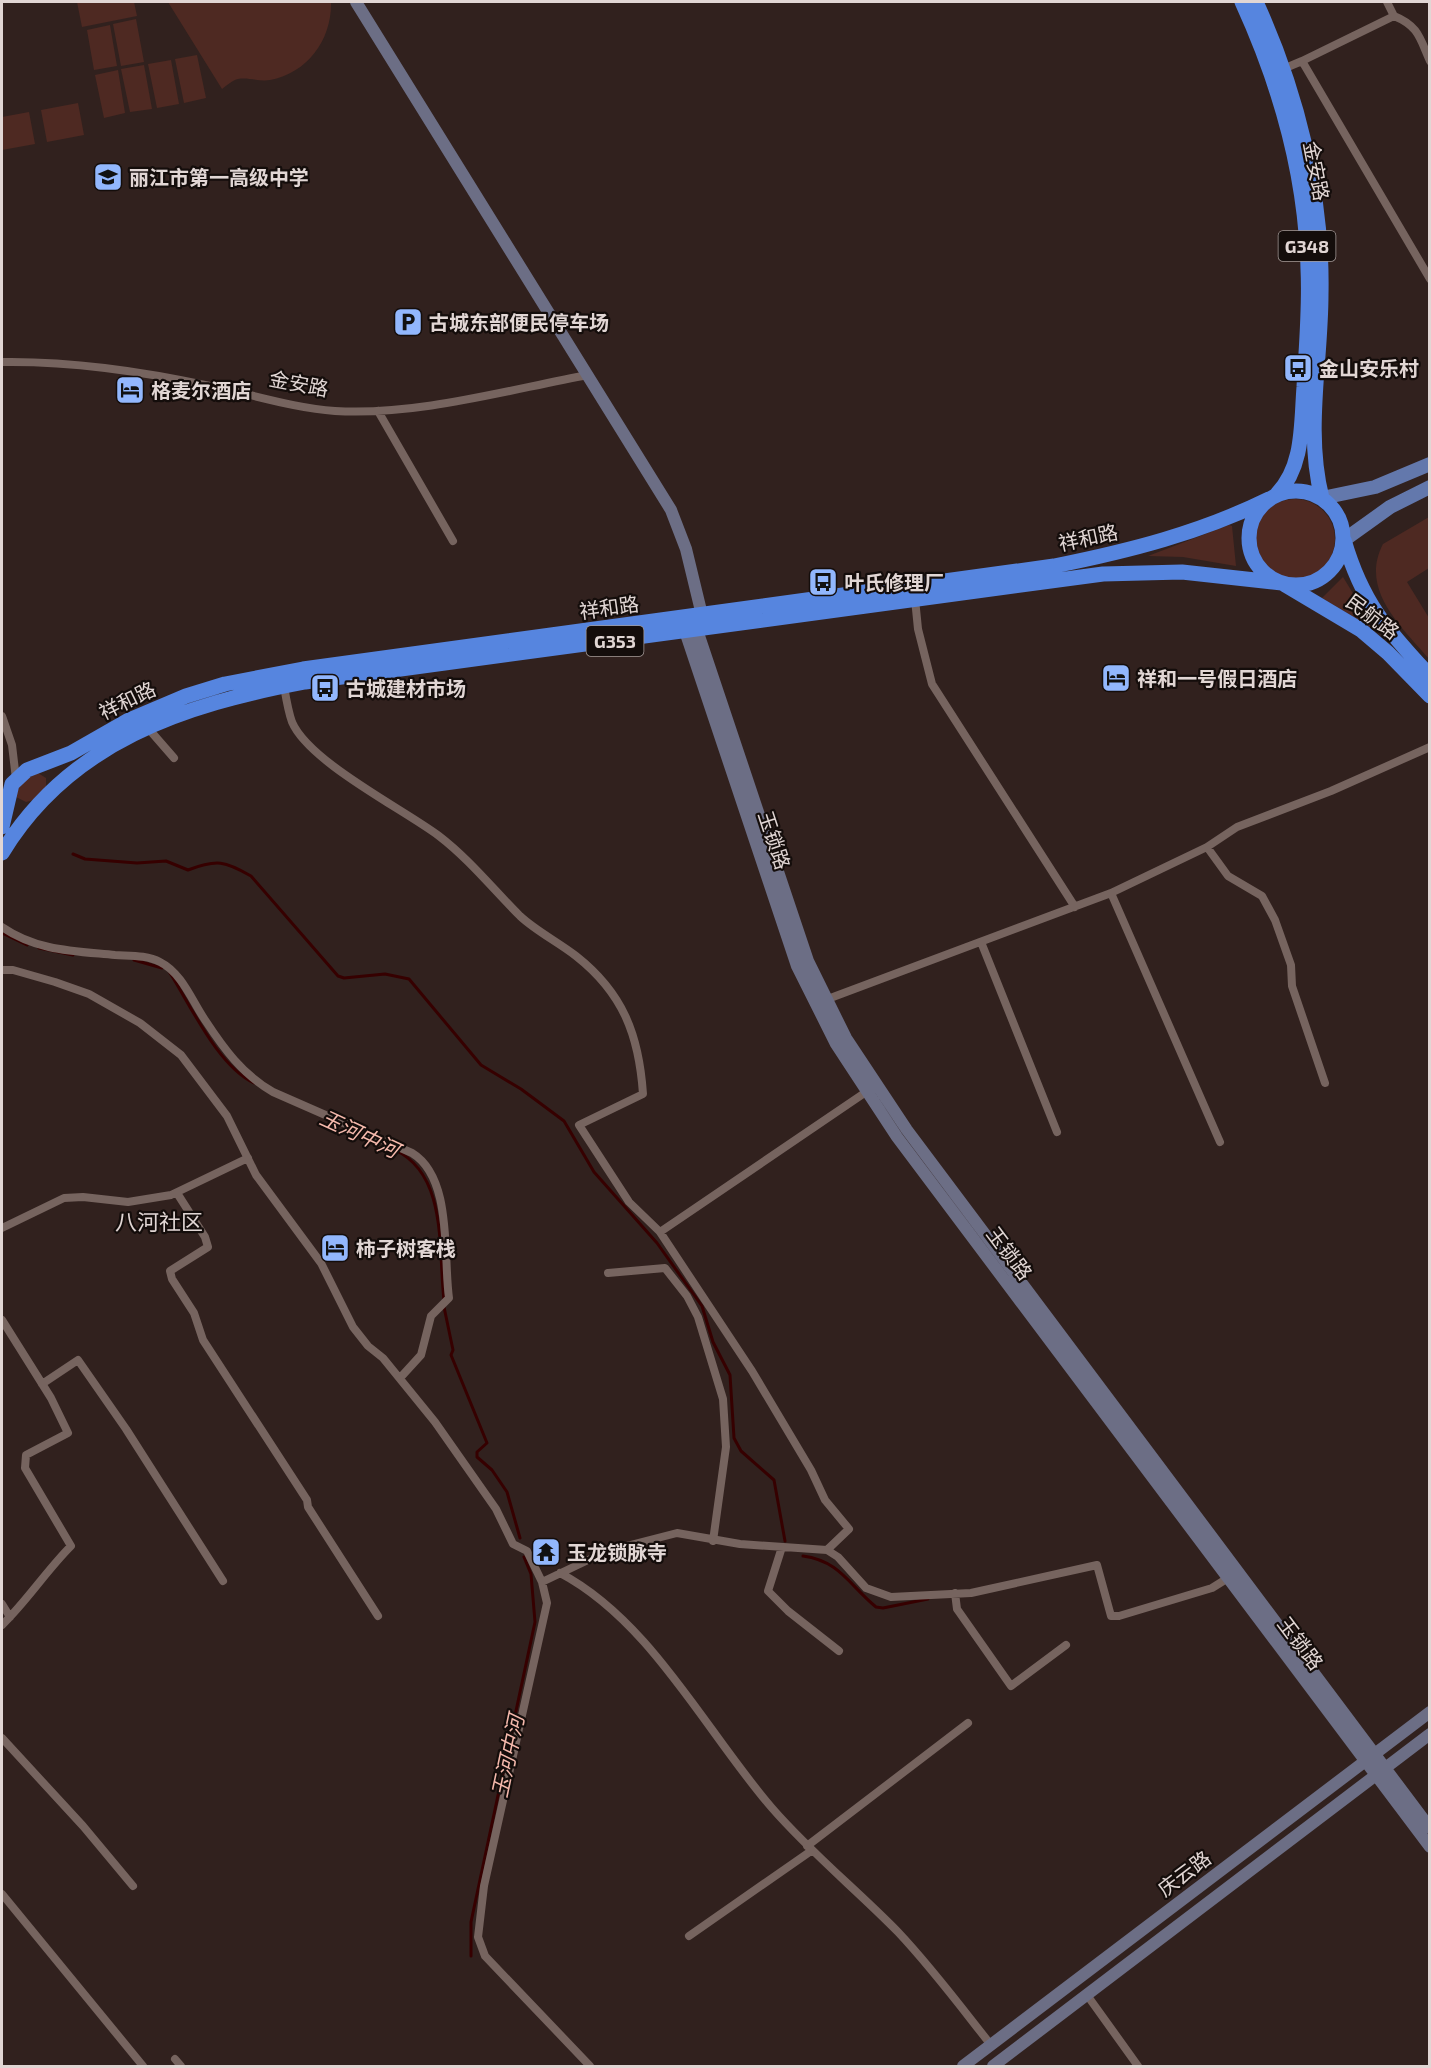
<svg xmlns="http://www.w3.org/2000/svg" width="1431" height="2068" viewBox="0 0 1431 2068" font-family="'Exo 2','Noto Sans SC',sans-serif">
<style>
.green{fill:#4e2922}
.lines{fill:none;stroke-linecap:round;stroke-linejoin:round}
.stream{stroke:#360000;stroke-width:3}
.street{stroke:#76645f;stroke-width:8}
.secondary{stroke:#6c6e85;stroke-width:12}
.primary{stroke:#6378ac;stroke-width:14}
.highway{stroke:#5685df;stroke-width:15}
.labels{text-anchor:middle;dominant-baseline:central;stroke-width:4.5;stroke-linejoin:round;paint-order:stroke}
.shield{fill:#140d0b;stroke:#a49a98;stroke-width:1.5}
.shield-label{font-size:18px;font-weight:bold;fill:#e1d6d4}
.street-label{font-size:20px;fill:#e1d6d4;stroke:#140d0b}
.poi-label{font-size:20px;font-weight:bold;fill:#e1d6d4;stroke:#140d0b;text-anchor:start}
.water-label{font-size:21px;font-style:italic;fill:#f5b9ac;stroke:#140d0b}
.quarter-label{font-size:22px;fill:#e1d6d4;stroke:#140d0b}
</style>
<rect width="100%" height="100%" fill="#31211e"/>
<path class="green" d="M 77,2 L 134,2 L 137,16 L 82,27 Z
M 168,2 L 331,2 C 332,39 308,73 270,80 C 260,82 248,77 238,79 C 233,80 226,86 222,89 Z
M 136,19 L 144,62 L 121,66 L 113,24 Z
M 110,25 L 117,66 L 94,70 L 87,30 Z
M 197,55 L 206,98 L 184,103 L 175,59 Z
M 171,60 L 179,104 L 157,108 L 148,64 Z
M 144,65 L 152,109 L 130,112 L 121,69 Z
M 118,70 L 125,113 L 104,118 L 95,75 Z
M 78,103 L 84,135 L 47,142 L 41,110 Z
M 29,112 L 35,144 L 2,150 L 2,117 Z
M1255 539a40 40 0 1 1 80 0a40 40 0 1 1-80 0Z
M 1429,517 L 1429,568 L 1407,582 L 1429,618 L 1429,659 C 1402,627 1359,590 1383,544 Z
M 1229,525 L 1232,526 L 1236,566 L 1183,557 L 1148,556 Z
M 1343,577 L 1373,626 L 1372,628 L 1322,598 Z
M 38,773 L 46,778 L 46,787 L 34,800 L 26,802 L 16,797 L 20,782 Z"/>
<g class="lines">
<path class="stream" d="M 73,854 L 85,859 L 137,863 L 166,861 L 188,870 C 217,859 225,861 251,876 L 338,976 L 344,978 L 385,974 L 409,979 L 481,1065 L 521,1089 L 564,1121 L 594,1172 L 657,1243 L 702,1306 L 713,1342 L 730,1375 L 734,1438 L 741,1451 L 774,1480 L 785,1541
M 2,933 L 27,945
M 39,948 L 73,955
M 134,960 L 162,968
M 170,973 C 191,1006 218,1066 254,1083
M 395,1150 C 448,1175 438,1250 444,1300
M 444,1307 L 453,1350 L 451,1355 L 487,1443 L 477,1452 L 477,1457 L 492,1470 L 507,1492 L 520,1538
M 803,1556 C 840,1561 849,1585 876,1607 L 883,1608 L 928,1599
M 471,1956 L 471,1922 L 535,1622 L 531,1574 L 524,1557"/>
<path class="street" d="M 1387,2 L 1394,16 C 1419,26 1420,39 1430,61
M 1302,61 L 1394,16
M 1283,69 L 1302,61 L 1430,279
M 2,362 C 71,361 141,371 210,386 C 251,394 293,408 335,411 C 417,416 507,390 588,375
M 378,411 L 453,541
M 915,599 L 918,629 L 932,684 L 1075,907
M 284,686 C 286,698 288,711 292,722 C 309,762 403,809 439,836 C 469,859 493,889 520,916 C 536,931 558,942 576,956 C 623,993 639,1035 643,1094 L 579,1125 L 629,1202 L 660,1232 L 752,1371 L 811,1470 L 825,1500 L 849,1529 L 827,1550
M 2,716 L 12,745 L 16,779
M 147,727 L 174,758
M 1207,847 L 1228,876 L 1262,896 L 1275,920 L 1291,965 L 1292,986 L 1325,1083
M 1111,893 L 1220,1142
M 2,927 C 37,951 74,951 115,955 C 130,956 147,955 160,962 C 182,973 192,1001 205,1020 C 224,1049 242,1074 273,1092 L 412,1153 C 453,1178 443,1256 449,1298 L 431,1316 L 421,1355 L 400,1378
M 981,942 L 1057,1132
M 2,970 L 13,970 L 55,982 L 89,994 L 140,1023 L 181,1055 L 227,1116 L 256,1175 L 321,1263 L 353,1327 L 368,1346 L 383,1358 L 435,1422 L 496,1509 L 513,1544 L 527,1551 L 542,1582 L 547,1603 L 484,1886 L 478,1937 L 485,1956 L 590,2066
M 825,1000 L 1111,893 L 1207,847 L 1237,827 L 1331,791 L 1430,747
M 177,1193 L 205,1237 L 208,1247 L 170,1271 L 172,1279 L 194,1313 L 203,1340 L 307,1500 L 308,1507 L 378,1616
M 2,1228 L 64,1198 L 83,1197 L 128,1202 L 171,1195 L 248,1158
M 660,1232 L 866,1092
M 608,1273 L 665,1268 L 687,1296 L 698,1317 L 723,1399 L 726,1447 L 713,1541
M 2,1320 L 51,1398 L 68,1433 L 26,1455 L 25,1468 L 71,1546 C 46,1571 27,1601 2,1625
M 42,1384 L 78,1360 L 126,1429 L 223,1581
M 782,1547 L 768,1591 L 788,1611 L 839,1651
M 560,1573 C 651,1621 706,1732 772,1808 C 811,1853 857,1890 898,1932 C 932,1968 961,2007 991,2045
M 542,1582 L 607,1551 L 677,1533 L 740,1544 L 827,1550 L 838,1557 L 866,1588 L 891,1597 L 971,1593 L 1097,1565 L 1111,1616 L 1119,1616 L 1212,1588 L 1228,1578
M 955,1593 L 957,1609 L 1011,1686 L 1066,1645
M 2,1604 L 10,1617
M 2,1738 L 83,1826 L 133,1886
M 807,1846 L 968,1723
M 2,1894 L 143,2066
M 689,1936 L 811,1851
M 1087,1995 L 1138,2066
M 175,2059 L 181,2066"/>
<path class="secondary" d="M 356,2 L 671,510 L 686,549 L 702,615
M 694,621 L 808,961 L 846,1038 L 907,1130 L 1430,1828
M 682,622 L 797,966 L 836,1044 L 897,1137 L 1430,1847
M 963,2066 L 1430,1712
M 993,2066 L 1430,1734"/>
<path class="primary" d="M 1322,498 L 1375,487 L 1430,464
M 1344,540 L 1390,507 L 1430,487"/>
<path class="highway" d="M 1242,2 C 1280,85 1306,177 1308,269 C 1310,308 1306,348 1304,387 C 1301,424 1304,466 1277,494
M 1256,2 C 1297,92 1323,194 1321,294 C 1321,362 1305,432 1322,498
M1249 538a47 47 0 1 1 94 0a47 47 0 1 1-94 0Z
M 1344,540 C 1362,602 1386,629 1430,676
M 2,827 L 12,784 L 27,770 L 71,753 L 127,721 L 186,696 L 225,684 L 303,669 L 1054,566 C 1129,551 1200,533 1269,499
M 2,853 C 70,741 184,705 305,682 L 1103,574 L 1182,572 L 1282,583 L 1361,630 L 1388,653 L 1430,696"/>
</g>
<defs>
<g id="school-square" transform="scale(1.5)"><rect x="-9" y="-9" width="18" height="18" rx="4" fill="#92b7fd" stroke="#140d0b"/><path d="M0-5L7-2L0 1L-7-2ZM-4 1L0 2.5L4 1V4Q0 6-4 4Z" fill="#111"/></g>
<g id="parking-square" transform="scale(1.5)"><rect x="-9" y="-9" width="18" height="18" rx="4" fill="#92b7fd" stroke="#140d0b"/><path d="M-3.5-5.5H1a3.5 3.5 0 0 1 0 7H-1V5.5H-3.5ZM-1-3.4V-.6H.8a1.4 1.4 0 0 0 0-2.8Z" fill="#111"/></g>
<g id="bus-square" transform="scale(1.5)"><rect x="-9" y="-9" width="18" height="18" rx="4" fill="#92b7fd" stroke="#140d0b"/><path d="M-5-6H5V4H4V6H2V4H-2V6H-4V4H-5ZM-3.5-4V0h7V-4ZM-3.5 1.2v1.5H-2V1.2ZM2 1.2v1.5H3.5V1.2Z" fill="#111"/></g>
<g id="hotel-square" transform="scale(1.5)"><rect x="-9" y="-9" width="18" height="18" rx="4" fill="#92b7fd" stroke="#140d0b"/><path d="M-6-4.5h1.5V1H6V5H4.5V3h-9V5H-6ZM-4 0a1.8 1.8 0 1 1 3.6 0ZM.5 0V-2.5h3Q6-2.5 6 0Z" fill="#111"/></g>
<g id="temple-square" transform="scale(1.5)"><rect x="-9" y="-9" width="18" height="18" rx="4" fill="#92b7fd" stroke="#140d0b"/><path d="M0-6L5-2H3V0L6.5 2.5H4V6H1.5V3h-3V6H-4V2.5H-6.5L-3 0V-2H-5Z" fill="#111"/></g>
</defs>
<g fill-rule="evenodd">
<use href="#school-square" x="108" y="177"/>
<use href="#parking-square" x="408" y="322"/>
<use href="#bus-square" x="1298" y="368"/>
<use href="#hotel-square" x="130" y="390"/>
<use href="#bus-square" x="823" y="582"/>
<use href="#hotel-square" x="1116" y="678"/>
<use href="#bus-square" x="325" y="688"/>
<use href="#hotel-square" x="335" y="1248"/>
<use href="#temple-square" x="546" y="1552"/>
</g>
<g class="labels">
<g class="shield">
<rect x="1278.5" y="231" width="57" height="30" rx="4.5"/>
<rect x="586.5" y="626" width="57" height="30" rx="4.5"/>
</g>
<g class="shield-label">
<text x="1307" y="246">G348</text>
<text x="615" y="641">G353</text>
</g>
<g class="street-label">
<text transform="translate(1317 171) rotate(79)">金安路</text>
<text transform="translate(299 383) rotate(11)">金安路</text>
<text transform="translate(1088 537) rotate(-12)">祥和路</text>
<text transform="translate(609 607) rotate(-8)">祥和路</text>
<text transform="translate(1373 616) rotate(37)">民航路</text>
<text transform="translate(127 700) rotate(-26)">祥和路</text>
<text transform="translate(775 840) rotate(72)">玉锁路</text>
<text transform="translate(1010 1253) rotate(53)">玉锁路</text>
<text transform="translate(1301 1643) rotate(53)">玉锁路</text>
<text transform="translate(1184 1873) rotate(-37)">庆云路</text>
</g>
<g class="poi-label">
<text x="129" y="177">丽江市第一高级中学</text>
<text x="429" y="322">古城东部便民停车场</text>
<text x="1319" y="368">金山安乐村</text>
<text x="151" y="390">格麦尔酒店</text>
<text x="844" y="582">叶氏修理厂</text>
<text x="1137" y="678">祥和一号假日酒店</text>
<text x="346" y="688">古城建材市场</text>
<text x="356" y="1248">柿子树客栈</text>
<text x="567" y="1552">玉龙锁脉寺</text>
</g>
<g class="water-label">
<text transform="translate(360 1133) rotate(25)">玉河中河</text>
<text transform="translate(507 1756) rotate(-78)">玉河中河</text>
</g>
<g class="quarter-label">
<text x="159" y="1221">八河社区</text>
</g>
</g>
<rect width="1431" height="2068" fill="none" stroke="#e1d6d4" stroke-width="6"/>
</svg>
